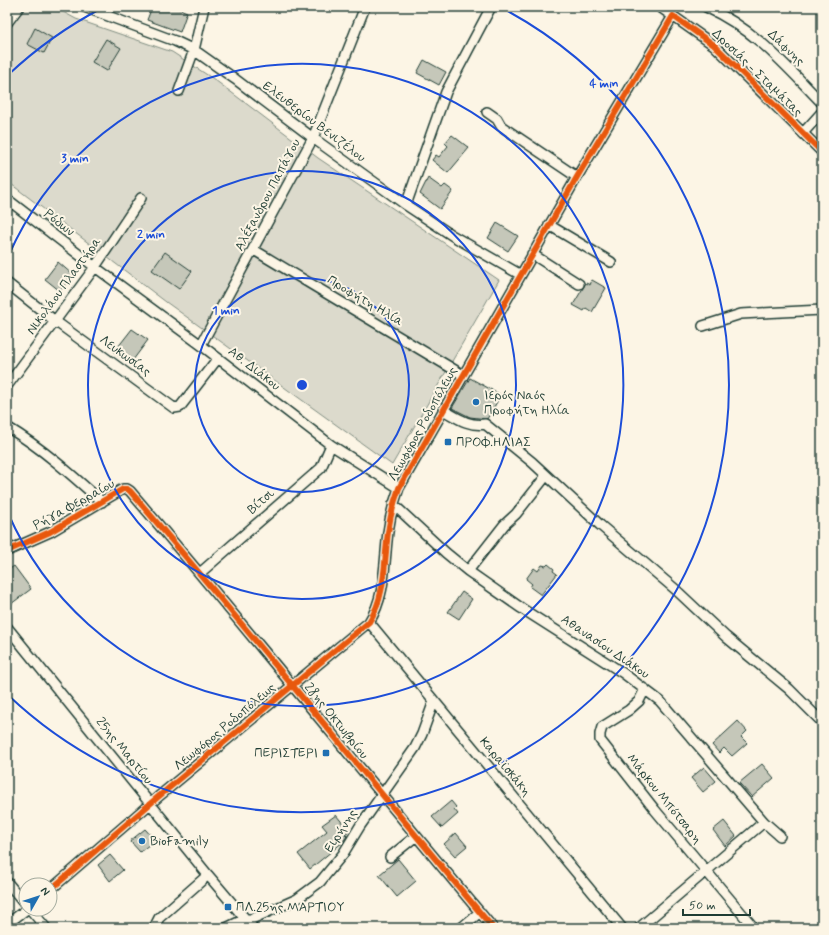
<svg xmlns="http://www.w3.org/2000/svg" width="829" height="935" viewBox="0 0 829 935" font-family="Mynerve,sans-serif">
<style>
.green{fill:#dcdacc;stroke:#7e8c80}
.building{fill:#c5c7b9;stroke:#1f3d34}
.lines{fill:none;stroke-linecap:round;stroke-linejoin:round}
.minor-casing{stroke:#1f3d34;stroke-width:12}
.minor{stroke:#fcf5e5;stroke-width:9}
.cycleway-casing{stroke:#fcf5e5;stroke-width:8}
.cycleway{stroke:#e8590c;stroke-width:6}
.ring{fill:none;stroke:#1d4ed8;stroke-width:2}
.poi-dot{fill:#1f6fb2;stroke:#fcf5e5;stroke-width:1.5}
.labels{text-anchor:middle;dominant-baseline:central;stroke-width:4;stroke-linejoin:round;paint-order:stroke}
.street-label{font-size:13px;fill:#1f3d34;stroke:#fcf5e5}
.poi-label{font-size:13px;fill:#1f3d34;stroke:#fcf5e5;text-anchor:start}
.centre{fill:#1d4ed8;stroke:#fcf5e5;stroke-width:2}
.ring-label{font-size:12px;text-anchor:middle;font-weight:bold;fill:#1d4ed8;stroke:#fcf5e5;stroke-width:4;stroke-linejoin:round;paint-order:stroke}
</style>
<rect width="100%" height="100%" fill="#fcf5e5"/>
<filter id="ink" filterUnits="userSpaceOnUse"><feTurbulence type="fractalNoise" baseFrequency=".025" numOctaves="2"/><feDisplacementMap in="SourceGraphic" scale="8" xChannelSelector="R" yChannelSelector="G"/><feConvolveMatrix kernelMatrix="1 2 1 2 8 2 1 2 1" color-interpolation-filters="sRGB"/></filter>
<g filter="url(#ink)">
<path class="green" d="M 7,7 L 54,7 L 76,19 L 172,52 L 215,80 L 318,158 L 499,280 L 392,465 L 166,302 L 7,181 Z"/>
<path class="building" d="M 152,7 L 175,7 L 187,12 L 180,32 L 147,20 Z
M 35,28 L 52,38 L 44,53 L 27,44 Z
M 106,39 L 121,48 L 107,71 L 92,62 Z
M 424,60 L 446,72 L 439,85 L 417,73 Z
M 452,135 L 469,148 L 448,173 L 432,160 L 436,155 L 439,157 L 448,146 L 445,143 Z
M 428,178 L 442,188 L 445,185 L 453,191 L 440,209 L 420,194 Z
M 497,223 L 518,236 L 508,251 L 488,238 Z
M 165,252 L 192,271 L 179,289 L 152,270 Z
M 58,262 L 73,275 L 60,291 L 45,279 Z
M 592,280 L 606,288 L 592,312 L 586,308 L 584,311 L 573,305 L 586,283 L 590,285 Z
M 132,329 L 148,340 L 130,364 L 114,352 Z
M 470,378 L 501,395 L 487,419 L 470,417 L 452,408 Z
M 548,564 L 554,569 L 553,571 L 557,574 L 541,595 L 530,587 L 532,584 L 526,579 L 534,568 L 538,571 L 542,565 L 546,566 Z
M 14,566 L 31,589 L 7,607 L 7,571 Z
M 462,592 L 472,599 L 459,619 L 448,612 Z
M 738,721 L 747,731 L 741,737 L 747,743 L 732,756 L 724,748 L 719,753 L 712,745 Z
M 762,764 L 774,778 L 752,797 L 739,783 Z
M 704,767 L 716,781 L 703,792 L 691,778 Z
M 451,801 L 456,807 L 454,809 L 458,814 L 442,828 L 432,817 Z
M 336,815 L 349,831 L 345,834 L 347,836 L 343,842 L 310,869 L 298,854 L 327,831 L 322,825 Z
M 724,821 L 736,836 L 725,846 L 713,830 Z
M 145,829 L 155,840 L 140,852 L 130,841 Z
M 456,833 L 467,846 L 455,856 L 444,844 Z
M 110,855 L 123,870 L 110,881 L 98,865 Z
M 398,859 L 416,881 L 397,897 L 379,875 Z"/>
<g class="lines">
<g class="minor-casing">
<path id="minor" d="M 84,7 L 175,41 L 194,50 L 235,79 L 313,138 L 406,205 L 453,236 L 521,275
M 660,7 L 714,45 L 822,152
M 706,7 C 756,30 785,65 822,103
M 7,23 L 19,7
M 179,91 L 194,50 L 204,7
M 487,112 L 497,119 L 501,126 L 577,177
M 803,133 L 822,112
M 7,199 L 95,267 L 201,345 L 331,445 L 399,488
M 406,205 L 446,92 L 491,7
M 549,225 L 611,262
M 254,250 L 463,375
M 532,254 L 579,284
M 7,283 L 55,321 L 174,408 L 180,407 L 218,358
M 703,326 L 741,314 L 822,310
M 201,345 L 313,138 L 365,7
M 7,386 L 95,267 L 141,198
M 443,410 C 456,417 469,427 485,424 L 532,462 L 600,525 L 675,589 L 726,637 L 789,689 L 822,722
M 7,427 C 42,448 72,475 102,502
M 393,504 L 446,553 L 468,571 L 521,608 L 623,673 L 660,701 L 764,822 L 780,836
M 7,551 L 50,532 L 123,489 L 127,489 L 130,491 C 253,635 371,783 493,928
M 468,571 L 504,525 L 516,514 L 546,476
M 200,573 L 321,468 L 331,445
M 369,622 L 622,928
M 7,627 L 208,875 L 253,928
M 645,689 L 639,701 L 629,710 L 602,727 L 600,734 L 600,740 L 655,810 L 754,928
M 390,857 L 416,836
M 7,882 L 26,905
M 50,890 L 158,797 L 369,622 C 386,596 384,562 388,532 C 390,517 394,502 399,488 L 577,177 L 673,16
M 30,909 L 46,928
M 7,924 L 27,909
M 154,928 L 159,918 L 208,875
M 226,928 L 245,919 L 252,919 L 297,899 L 320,882 L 343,854 L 360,826 L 415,748 L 422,734 L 434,701
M 461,928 L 480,912
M 639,928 L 764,822"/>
</g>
<use href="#minor" class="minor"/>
<g class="cycleway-casing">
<path id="cycleway" d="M 7,551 L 50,532 L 123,489 L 127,489 L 130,491 C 253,635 371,783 493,928
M 50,890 L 158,797 L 369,622 C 386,596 384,562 388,532 C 390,517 394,502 399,488 L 577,177 L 673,16 L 714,45 L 822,152"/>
</g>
<use href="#cycleway" class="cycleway"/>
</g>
</g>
<g class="ring">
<circle cx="302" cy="385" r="107"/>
<circle cx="302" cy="385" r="214"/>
<path d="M8 257A321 321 0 1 1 8 513"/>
<path d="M8 75A427 427 0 0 1 102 8M502 8A427 427 0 1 1 8 695"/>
</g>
<g class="poi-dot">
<circle cx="476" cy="402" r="4"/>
<rect x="444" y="438" width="8" height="8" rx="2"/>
<rect x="322" y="749" width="8" height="8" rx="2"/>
<circle cx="142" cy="841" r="4"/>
<rect x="224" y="903" width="8" height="8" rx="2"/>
</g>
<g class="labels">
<g class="street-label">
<text transform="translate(786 48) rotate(44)">Δάφνης</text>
<text transform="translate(757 73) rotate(44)">Δροσιάς - Σταμάτας</text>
<text transform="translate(314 122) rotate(37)">Ελευθερίου Βενιζέλου</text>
<text transform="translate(268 195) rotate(-62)">Αλέξανδρου Παπάγου</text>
<text transform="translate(59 223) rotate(38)">Ρόδων</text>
<text transform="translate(64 286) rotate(-54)">Νικολάου Πλαστήρα</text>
<text transform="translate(365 301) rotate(31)">Προφήτη Ηλία</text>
<text transform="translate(125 356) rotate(36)">Λευκωσίας</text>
<text transform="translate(254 369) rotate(38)">Αθ. Διάκου</text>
<text transform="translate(423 424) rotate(-61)">Λεωφόρος Ροδοπόλεως</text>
<text transform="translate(261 502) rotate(-41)">Βίτσι</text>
<text transform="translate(74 505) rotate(-29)">Ρήγα Φερραίου</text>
<text transform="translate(605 647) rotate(34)">Αθανασίου Διάκου</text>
<text transform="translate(336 721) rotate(51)">28ης Οκτωβρίου</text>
<text transform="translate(225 727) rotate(-40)">Λεωφόρος Ροδοπόλεως</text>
<text transform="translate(124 751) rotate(51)">25ης Μαρτίου</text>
<text transform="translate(505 767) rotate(50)">Καραϊσκάκη</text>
<text transform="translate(664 799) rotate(51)">Μάρκου Μπότσαρη</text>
<text transform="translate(341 831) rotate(-57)">Ειρήνης</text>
</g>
<g class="poi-label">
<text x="484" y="395">Ιερός Ναός<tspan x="484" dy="15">Προφήτη Ηλία</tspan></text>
<text x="456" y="442">ΠΡΟΦ.ΗΛΙΑΣ</text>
<text x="318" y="753" text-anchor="end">ΠΕΡΙΣΤΕΡΙ</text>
<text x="150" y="841">BioFamily</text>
<text x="236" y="907">ΠΛ.25ης ΜΑΡΤΙΟΥ</text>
</g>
</g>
<circle cx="302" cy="385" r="6" class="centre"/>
<g class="ring-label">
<text x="604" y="87">4 min</text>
<text x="75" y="162">3 min</text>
<text x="151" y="238">2 min</text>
<text x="226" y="314">1 min</text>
</g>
<rect width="829" height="935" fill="none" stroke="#fcf5e5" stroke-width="24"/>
<rect x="12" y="12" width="805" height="911" fill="none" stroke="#1f3d34" stroke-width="1.5" filter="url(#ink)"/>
<g transform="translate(38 897) rotate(51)"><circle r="19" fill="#fcf5e5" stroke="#a4ab9e"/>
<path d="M0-3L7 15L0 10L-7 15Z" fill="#1f6fb2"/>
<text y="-6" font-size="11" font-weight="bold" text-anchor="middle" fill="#1f3d34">N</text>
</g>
<path d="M683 909v6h67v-6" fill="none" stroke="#1f3d34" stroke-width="2"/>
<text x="689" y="909" font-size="12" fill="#1f3d34" stroke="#fcf5e5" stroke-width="3" paint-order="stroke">50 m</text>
</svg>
